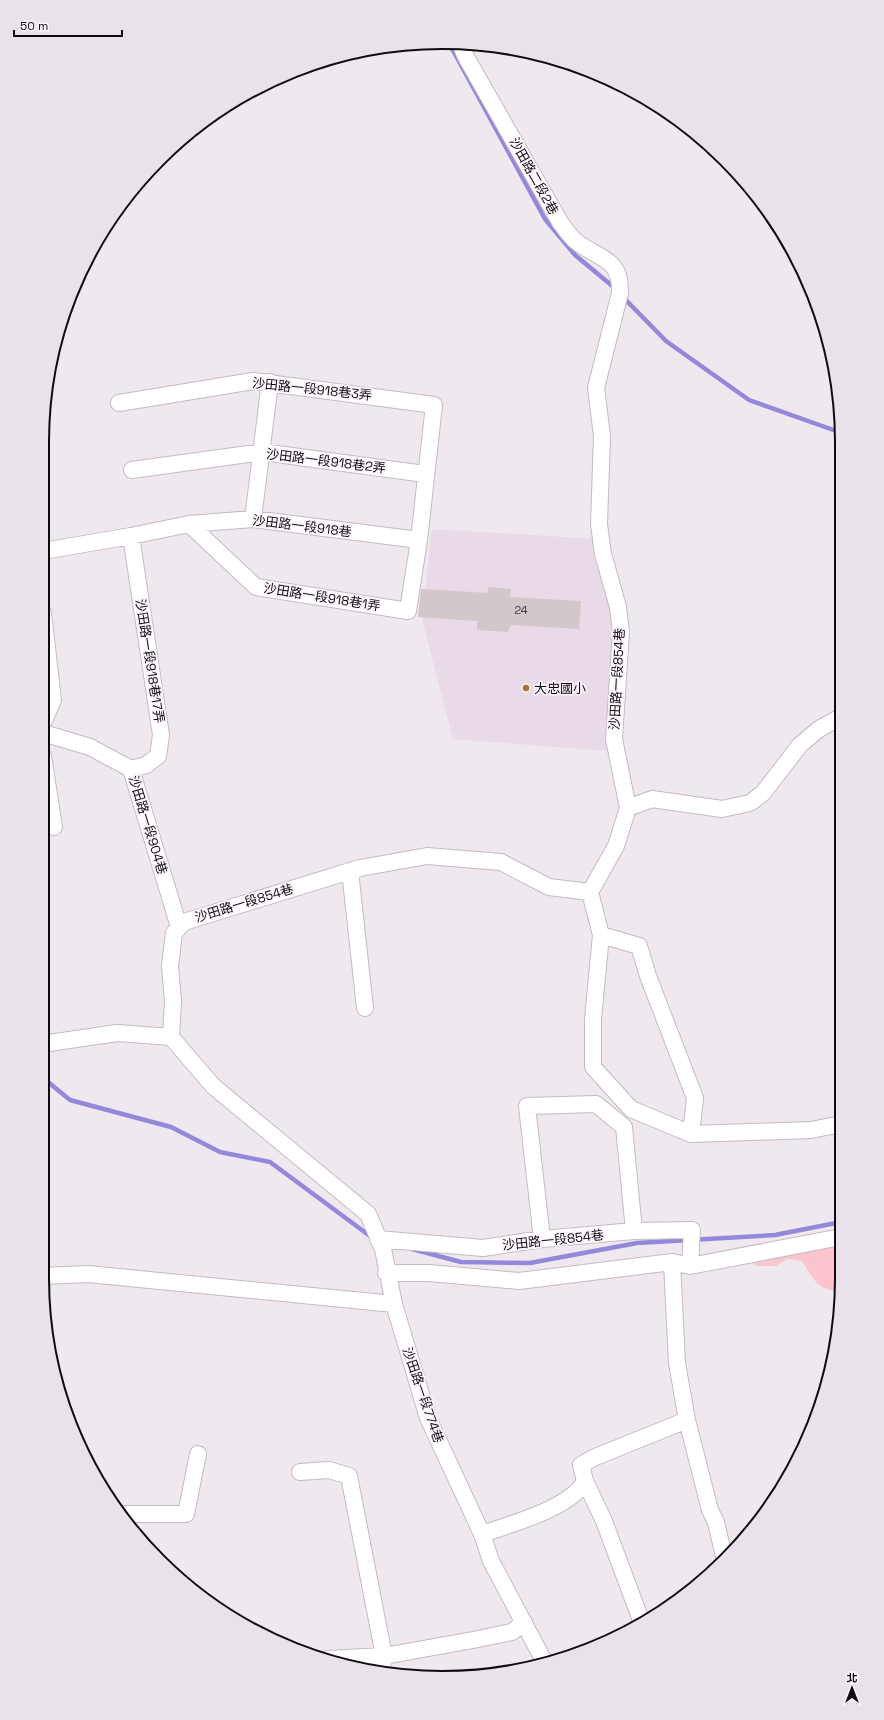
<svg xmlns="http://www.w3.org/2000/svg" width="884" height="1720" viewBox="0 0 884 1720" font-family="'Space Grotesk','Noto Sans TC',sans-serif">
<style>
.built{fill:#e8dae6}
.green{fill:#fbc5cd}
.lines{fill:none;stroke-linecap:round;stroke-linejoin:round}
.stream{stroke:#9388da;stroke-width:4.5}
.building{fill:#d2c8cc}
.minor-casing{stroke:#c3bbc2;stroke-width:18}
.minor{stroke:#fff;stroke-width:16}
.poi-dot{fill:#a8712d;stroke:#fdf5fd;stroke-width:1.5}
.labels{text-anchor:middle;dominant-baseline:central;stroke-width:3.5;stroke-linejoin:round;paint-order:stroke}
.number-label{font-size:11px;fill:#403b3e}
.street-label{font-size:13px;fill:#0f0c0e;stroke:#fdf5fd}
.poi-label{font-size:13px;fill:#0f0c0e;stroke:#fdf5fd;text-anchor:start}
.rim{fill:none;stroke:#0f0c0e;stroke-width:2}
</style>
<rect width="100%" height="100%" fill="#f0e8ef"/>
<path class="built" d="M 432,529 L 598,539 L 617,638 L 609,751 L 453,739 L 422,619 Z"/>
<path class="green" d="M 841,1233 L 841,1291 C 818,1292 813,1278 802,1261 L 787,1259 L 776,1266 L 757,1266 L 746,1259 Z"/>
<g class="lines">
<path class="stream" d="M 449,43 L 545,219 L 575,255 L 616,289
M 622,296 L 666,341 L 749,400 L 839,432
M 42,1077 L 70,1100 L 171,1127 L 220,1152 L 270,1162 L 374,1239
M 412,1249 L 461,1262 L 530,1263 L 637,1243 L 775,1235 L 841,1222"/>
</g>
<path class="building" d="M 488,587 L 511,589 L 510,597 L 581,601 L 579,629 L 511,625 L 508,632 L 477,630 L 477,621 L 418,617 L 421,589 L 488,593 Z"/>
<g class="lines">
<g class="minor-casing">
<path id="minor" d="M 119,403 L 253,381 L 434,405 L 419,540 L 408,611 L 256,587 L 189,524
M 132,470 L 262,452 L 425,474
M 253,519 L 270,382
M 131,536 L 161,735 L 158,756 L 146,765 L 131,769
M 43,551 L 131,536 L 189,524 L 253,519 L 419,540
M 43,723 L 53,700 L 43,613
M 43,733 L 90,747 L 131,769 L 179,927
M 43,756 L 54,827
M 628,808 L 652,799 L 722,809 L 750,803 L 763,793 L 800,745 L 819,729 L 839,718
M 350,871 L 365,1008
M 590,892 L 601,935 L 593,1019 L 593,1067 L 631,1109 L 691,1134 L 811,1130 L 841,1124
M 601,935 L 639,946 L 648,976 L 695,1098 L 691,1134
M 171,1037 L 173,1001 L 170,966 L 174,933 L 184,922 L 360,868 L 427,856 L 501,862 L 549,887 L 590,892 L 616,846 L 628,808 L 614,739 L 621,632 L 618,607 L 603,554 L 599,524 L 602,436 L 596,388 L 620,293 C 621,259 602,260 578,243 C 571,238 565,229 560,222 L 466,57 L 460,43
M 42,1044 L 117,1033 L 171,1037 L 213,1086 L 368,1214 L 383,1249 L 394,1304 L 428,1418 L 482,1534 L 491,1561 L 545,1663
M 378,1239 L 483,1248 L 542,1239 L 634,1231 L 692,1230 L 690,1266
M 542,1239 L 527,1106 L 596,1104 L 624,1127 L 634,1231
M 672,1262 L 677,1363 L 687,1420 L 710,1510 L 716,1522 L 725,1561
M 386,1273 L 429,1273 L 519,1281 L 672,1262 L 690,1266 L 841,1237
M 42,1276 L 88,1274 L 394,1304
M 300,1472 L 329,1470 L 349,1476 L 384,1656 L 381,1673
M 585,1481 L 604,1521 L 642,1623
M 119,1514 L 186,1514 L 198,1454
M 482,1534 C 511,1524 571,1508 585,1481 L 581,1465 L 593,1458 L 687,1420
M 327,1659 L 384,1656 L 473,1640 L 512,1632 L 524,1622"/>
</g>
<use href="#minor" class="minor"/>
</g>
<circle class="poi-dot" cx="526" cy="688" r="4"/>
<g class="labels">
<g class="number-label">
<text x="521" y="610">24</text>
</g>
<g class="street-label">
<text transform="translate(534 176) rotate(61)">沙田路二段2巷</text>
<text transform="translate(312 389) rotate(6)">沙田路一段918巷3弄</text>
<text transform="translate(326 461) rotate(7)">沙田路一段918巷2弄</text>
<text transform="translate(302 526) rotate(7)">沙田路一段918巷</text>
<text transform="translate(322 597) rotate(9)">沙田路一段918巷1弄</text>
<text transform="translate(150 661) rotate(81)">沙田路一段918巷17弄</text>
<text transform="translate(617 679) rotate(-87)">沙田路一段854巷</text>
<text transform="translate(148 825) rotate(73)">沙田路一段904巷</text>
<text transform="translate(244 903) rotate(-17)">沙田路一段854巷</text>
<text transform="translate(553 1240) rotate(-6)">沙田路一段854巷</text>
<text transform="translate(423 1395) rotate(71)">沙田路一段774巷</text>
</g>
<g class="poi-label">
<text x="534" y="688">大忠國小</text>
</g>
</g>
<path d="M0 0H884V1720H0ZM442 49H442A393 393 0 0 1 835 442V1278A393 393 0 0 1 442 1671H442A393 393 0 0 1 49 1278V442A393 393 0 0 1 442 49Z" fill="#eae2ea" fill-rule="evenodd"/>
<path class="rim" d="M442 49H442A393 393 0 0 1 835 442V1278A393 393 0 0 1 442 1671H442A393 393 0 0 1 49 1278V442A393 393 0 0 1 442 49Z"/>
<g transform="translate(852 1688)" stroke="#fdf5fd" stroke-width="3" paint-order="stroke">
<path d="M0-3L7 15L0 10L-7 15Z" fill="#0f0c0e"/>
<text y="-6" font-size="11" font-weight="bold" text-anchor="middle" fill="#0f0c0e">北</text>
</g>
<path d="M14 30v6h108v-6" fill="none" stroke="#0f0c0e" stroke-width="2"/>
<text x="20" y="30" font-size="12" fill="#0f0c0e" stroke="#fdf5fd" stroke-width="3" paint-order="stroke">50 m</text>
</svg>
